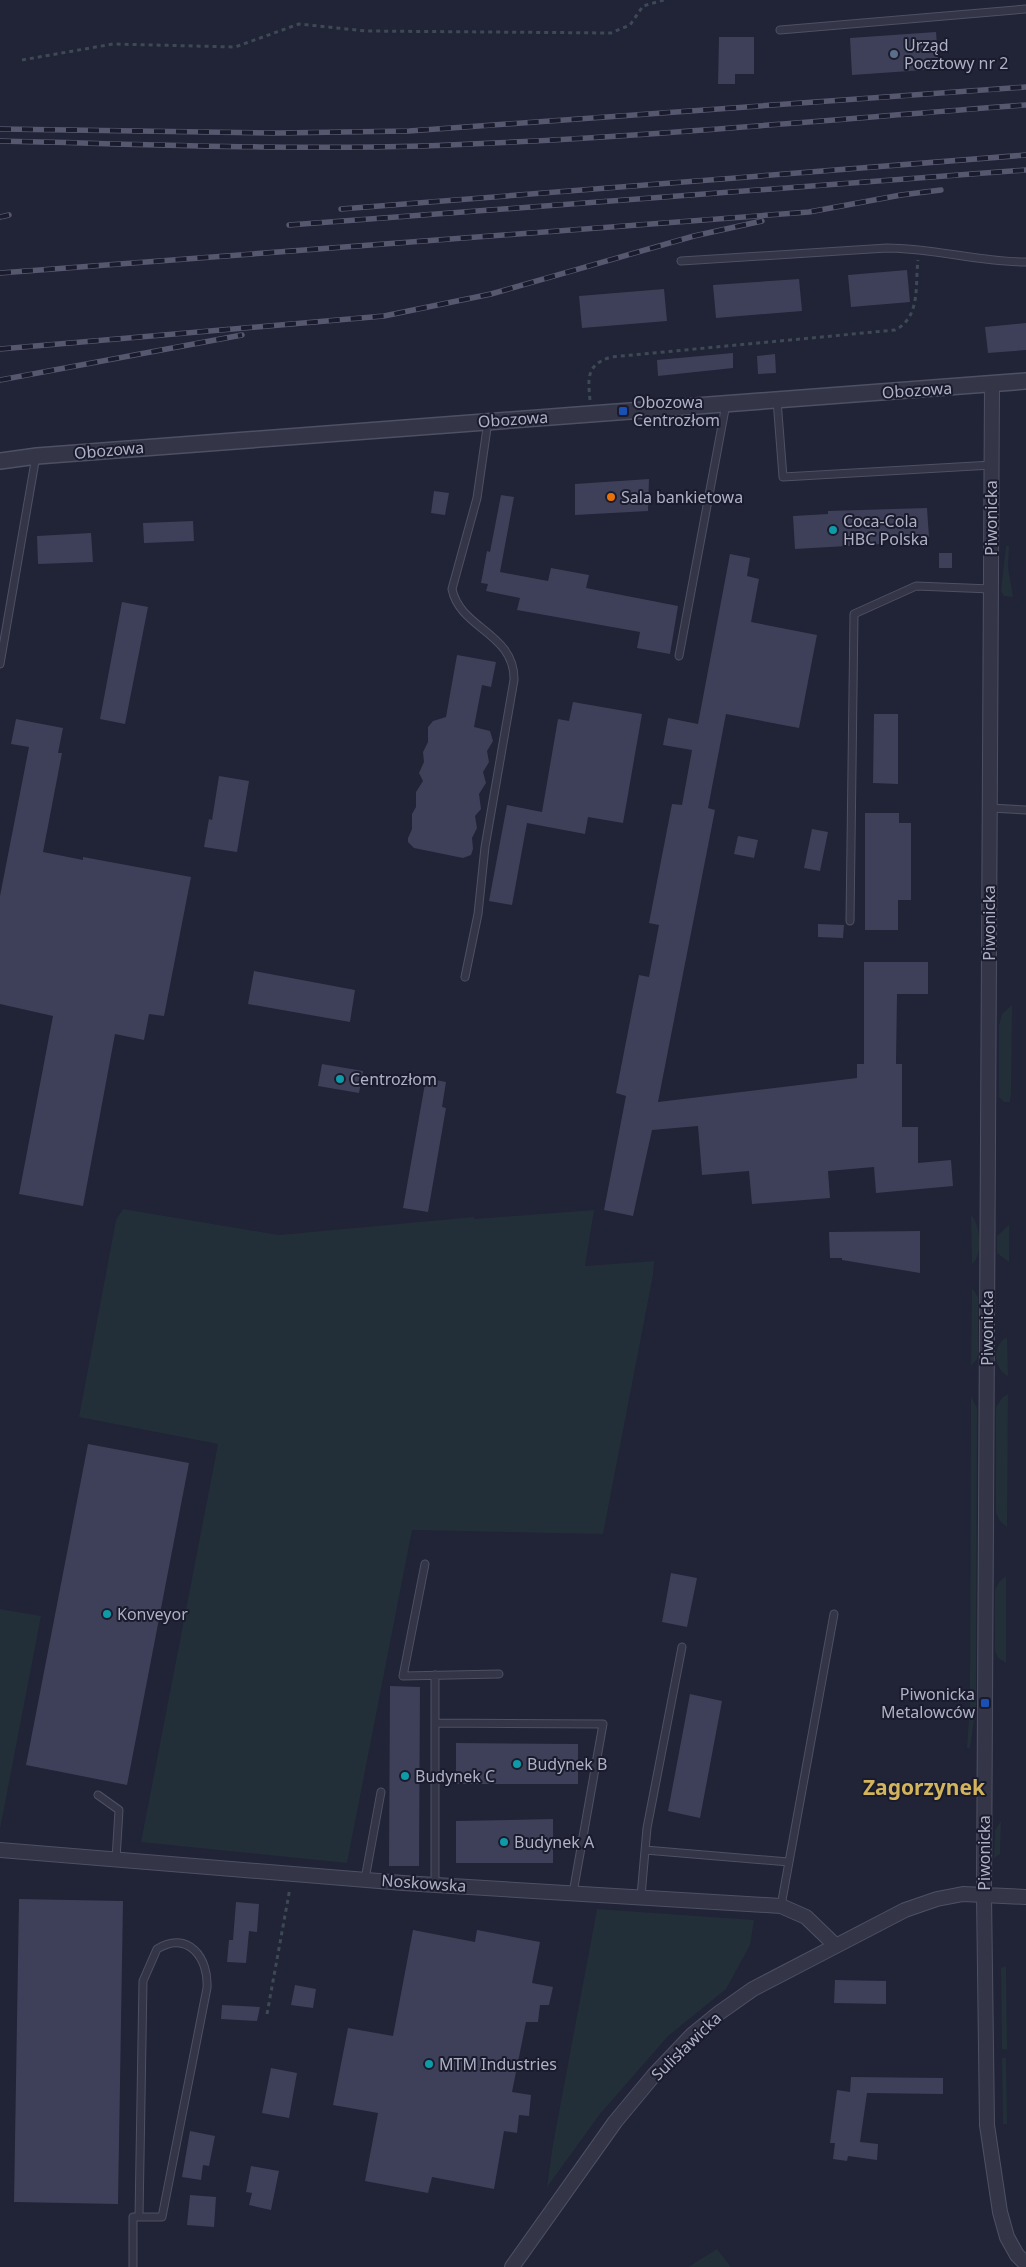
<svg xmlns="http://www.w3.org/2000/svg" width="1026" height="2267" viewBox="0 0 1026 2267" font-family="'Noto Sans',sans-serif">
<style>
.green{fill:#222f38}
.building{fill:#3d4058}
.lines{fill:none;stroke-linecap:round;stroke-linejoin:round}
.service-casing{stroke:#4e5063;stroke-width:9}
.minor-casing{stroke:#4e5063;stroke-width:16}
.tertiary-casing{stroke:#4e5063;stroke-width:18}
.path{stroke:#3d4a53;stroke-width:3;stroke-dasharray:4 4;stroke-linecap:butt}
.service{stroke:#343648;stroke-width:7}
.minor{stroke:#343648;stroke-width:14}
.tertiary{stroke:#343648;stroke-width:15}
.rail-casing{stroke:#56586f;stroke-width:5.5}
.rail{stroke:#1a1b2c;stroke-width:4;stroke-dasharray:11;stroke-linecap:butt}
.service-dot{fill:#5c6f8a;stroke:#1a1b2c;stroke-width:2}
.transit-dot{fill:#1a4fb4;stroke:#1a1b2c;stroke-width:2}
.food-dot{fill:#e8710a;stroke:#1a1b2c;stroke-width:2}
.culture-dot{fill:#0f9aa8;stroke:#1a1b2c;stroke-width:2}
.labels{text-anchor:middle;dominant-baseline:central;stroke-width:4;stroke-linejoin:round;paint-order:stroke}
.poi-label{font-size:16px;fill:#aeb0c5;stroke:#1a1b2c;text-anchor:start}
.street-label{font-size:16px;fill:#aeb0c5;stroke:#1a1b2c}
.district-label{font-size:21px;font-weight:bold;fill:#d2b45c;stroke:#1a1b2c}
</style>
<rect width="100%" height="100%" fill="#212337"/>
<path class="green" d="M 1006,546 L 1009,546 L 1008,567 L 1013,597 L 1004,596 L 1001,591 Z
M 1012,1005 L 1011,1092 L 1010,1102 L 1004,1102 L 999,1097 L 999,1025 L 1002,1014 Z
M 123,1209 L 279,1235 L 474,1217 L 474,1219 L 594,1210 L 585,1266 L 654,1261 L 653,1275 L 603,1534 L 412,1530 L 347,1863 L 141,1842 L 218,1444 L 79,1417 L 116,1220 Z
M 971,1215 C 981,1225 983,1255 972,1264 Z
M 1009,1225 L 1009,1262 L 997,1253 L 997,1236 Z
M 972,1288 L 978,1297 L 978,1354 L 977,1359 L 971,1366 Z
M 1007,1337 L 1008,1376 C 992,1367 992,1346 1007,1337 Z
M 1008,1394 L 1007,1527 L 1000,1521 L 996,1513 L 996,1407 L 1002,1398 Z
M 971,1397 L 977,1408 L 976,1705 L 970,1748 L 967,1748 L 970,1704 Z
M 1006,1576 L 1006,1663 L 998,1658 L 995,1651 L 995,1590 L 999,1582 Z
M 0,1609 L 41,1616 L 0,1829 Z
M 1001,1821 L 1000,1854 L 994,1858 L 995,1830 Z
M 597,1909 L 754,1920 L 750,1945 L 726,1989 L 668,2036 L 600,2114 L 547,2187 L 553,2144 Z
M 1006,1966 L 1007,2049 L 1002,2049 L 1001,1968 Z
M 1002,2058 L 1006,2058 L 1007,2124 L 1003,2124 Z
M 717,2249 L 731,2267 L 688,2267 Z"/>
<path class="building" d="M 936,32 L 939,69 L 852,75 L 850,38 Z
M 719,37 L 754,37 L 754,74 L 735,74 L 735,84 L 718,84 Z
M 907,270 L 910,302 L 851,307 L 848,275 Z
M 799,279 L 802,311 L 716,318 L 713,285 Z
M 664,289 L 667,321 L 582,328 L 579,296 Z
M 1026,323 L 1026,350 L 988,353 L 985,327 Z
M 733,353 L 733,368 L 658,376 L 657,360 Z
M 775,354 L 776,373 L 758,374 L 757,356 Z
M 649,479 L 648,511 L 575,515 L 575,484 Z
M 434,491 L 449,493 L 445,515 L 431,513 Z
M 501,495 L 514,497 L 500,572 L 548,581 L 551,568 L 589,575 L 586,588 L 678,606 L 670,654 L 637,648 L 640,632 L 517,610 L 520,598 L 486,591 L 488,584 L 481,583 L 487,551 L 490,552 Z
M 927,508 L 929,537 L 881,540 L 881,544 L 795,549 L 793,516 L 828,514 L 828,511 Z
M 193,521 L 194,541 L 144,543 L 143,523 Z
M 91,533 L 93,562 L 38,564 L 37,536 Z
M 939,553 L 952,553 L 952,568 L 939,568 Z
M 730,554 L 750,558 L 747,576 L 759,579 L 751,622 L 817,635 L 799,728 L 726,714 L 708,808 L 715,810 L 658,1102 L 857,1078 L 857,1064 L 864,1064 L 864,962 L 928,962 L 928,994 L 897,994 L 896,1064 L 902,1064 L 902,1127 L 918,1127 L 918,1163 L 951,1160 L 953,1186 L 876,1193 L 874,1167 L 828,1171 L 830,1198 L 752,1204 L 749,1171 L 702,1175 L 698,1126 L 652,1130 L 633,1216 L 604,1210 L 626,1096 L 616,1093 L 639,975 L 649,977 L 659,925 L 649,923 L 672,804 L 682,805 L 692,750 L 663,745 L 668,718 L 698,724 Z
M 122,602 L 148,607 L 125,724 L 100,719 Z
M 457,655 L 496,662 L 491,687 L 482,685 L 474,727 L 490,731 L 493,741 L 487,751 L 489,762 L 483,772 L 486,783 L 479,794 L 481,809 L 475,816 L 477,828 L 472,838 L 473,849 L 471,855 L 463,858 L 414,848 L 408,842 L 408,838 L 412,829 L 412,814 L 416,807 L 416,792 L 423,781 L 419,773 L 424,762 L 423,752 L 428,742 L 428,727 L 433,721 L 446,717 Z
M 573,702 L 642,714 L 623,823 L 588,817 L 585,834 L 527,823 L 512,905 L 489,901 L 507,805 L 542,812 L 558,719 L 569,721 Z
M 874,714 L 898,714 L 898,784 L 873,783 Z
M 16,719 L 63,728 L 58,753 L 62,753 L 43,852 L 83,860 L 83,857 L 191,877 L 164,1016 L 149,1014 L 144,1040 L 115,1034 L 83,1206 L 19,1194 L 53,1016 L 0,1004 L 0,896 L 29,747 L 11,744 Z
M 219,776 L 249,781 L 237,852 L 204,847 L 209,819 L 212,820 Z
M 865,813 L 899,813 L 899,823 L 911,823 L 911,900 L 898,900 L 898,930 L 865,930 Z
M 812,829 L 828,832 L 820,871 L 804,868 Z
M 738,836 L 758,840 L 754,858 L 734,854 Z
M 818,924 L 844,925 L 843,938 L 818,937 Z
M 254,971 L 355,990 L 350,1022 L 248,1004 Z
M 322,1064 L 363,1071 L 359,1093 L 318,1086 Z
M 426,1078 L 446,1082 L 442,1107 L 446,1108 L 428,1212 L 403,1208 Z
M 920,1231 L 920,1273 L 842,1260 L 842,1258 L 830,1258 L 829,1232 Z
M 88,1444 L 189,1463 L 127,1785 L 26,1765 Z
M 671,1573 L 697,1578 L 687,1627 L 662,1622 Z
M 390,1686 L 420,1687 L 419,1866 L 389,1866 Z
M 690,1694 L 722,1701 L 700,1818 L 668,1811 Z
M 456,1743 L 578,1744 L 578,1784 L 456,1784 Z
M 553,1819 L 553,1863 L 456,1863 L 456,1821 Z
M 19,1899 L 123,1901 L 118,2204 L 14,2202 Z
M 236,1902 L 259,1904 L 257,1932 L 249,1931 L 246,1963 L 227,1962 L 229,1940 L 233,1940 Z
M 413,1930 L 475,1942 L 477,1930 L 540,1942 L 532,1983 L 553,1987 L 549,2005 L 540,2005 L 538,2022 L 526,2022 L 512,2092 L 531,2095 L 529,2116 L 519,2115 L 517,2133 L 504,2131 L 494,2189 L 432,2177 L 428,2193 L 365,2181 L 378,2113 L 333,2105 L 348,2028 L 393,2036 Z
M 835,1980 L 886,1981 L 886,2004 L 834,2003 Z
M 295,1985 L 316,1989 L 313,2008 L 291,2005 Z
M 222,2005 L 260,2007 L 257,2021 L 221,2019 Z
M 271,2068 L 297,2073 L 289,2118 L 262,2113 Z
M 851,2077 L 943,2078 L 943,2094 L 867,2093 L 860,2142 L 878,2144 L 877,2160 L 848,2156 L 847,2161 L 833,2159 L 835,2143 L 830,2143 L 837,2090 L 850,2092 Z
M 190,2131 L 215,2136 L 209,2166 L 203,2165 L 201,2180 L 182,2177 Z
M 251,2166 L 279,2171 L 271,2210 L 249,2205 L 252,2193 L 246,2192 Z
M 190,2195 L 216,2197 L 214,2227 L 187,2225 Z"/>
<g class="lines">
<g class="service-casing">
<path id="service" d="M 780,30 L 1026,9
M 681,261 L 887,248 C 934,248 979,262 1026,262
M 777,400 L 783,477 L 992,465
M 679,656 L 726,404
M 0,664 L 36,456
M 990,808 L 1026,810
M 850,921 L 854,614 L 916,586 L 991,589
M 465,977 L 478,914 L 485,847 L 514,680 C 515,633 460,629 452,589 L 477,498 L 488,421
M 425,1564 L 403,1676 L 499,1674
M 435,1675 L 435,1884
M 435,1723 L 603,1724 L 573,1893
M 98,1795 L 119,1810 L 116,1859
M 645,1850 L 789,1862
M 365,1879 L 381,1792
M 641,1896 L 647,1828 L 682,1647
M 781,1906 L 834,1614
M 133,2267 L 133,2217 L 162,2217 L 207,1988 C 209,1958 188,1930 157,1949 L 143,1981 L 139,2217"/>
</g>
<g class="minor-casing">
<path id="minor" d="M 992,384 L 984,1894 L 987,2125 L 1000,2212 L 1007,2237 L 1017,2255 L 1026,2264
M 0,1850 L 403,1883 L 781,1906 L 806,1917 L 835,1945
M 512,2267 L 615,2122 L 654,2075 L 692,2035 L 719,2013 L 753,1989 L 905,1910 L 937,1899 L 963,1894 L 1026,1897"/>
</g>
<g class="tertiary-casing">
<path id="tertiary" d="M 0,461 L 37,456 L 1026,381"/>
</g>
<path class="path" d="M 22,60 L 113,44 L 235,47 L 299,24 L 366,31 L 611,33 L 630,25 L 643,6 L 664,0
M 590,400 C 588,378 586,365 611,357 L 895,330 C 921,317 915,285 918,260
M 267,2014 L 290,1888"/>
<use href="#service" class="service"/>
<use href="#minor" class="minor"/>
<use href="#tertiary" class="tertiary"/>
<g class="rail-casing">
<path id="rail" d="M 0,129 L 278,133 L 409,131 L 1026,87
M 0,141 C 141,144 282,150 423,146 C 624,139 825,120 1026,105
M 341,209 L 1026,155
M 0,217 L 9,215
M 289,225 L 1026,170
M 0,273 L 809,212 L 901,195 L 941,190
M 0,349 L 384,316 L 491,294 L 694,236 L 762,221
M 0,380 L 242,335"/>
</g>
<use href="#rail" class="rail"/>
</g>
<circle class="service-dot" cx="894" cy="54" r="5"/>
<g class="transit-dot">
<rect x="618" y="406" width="10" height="10" rx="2.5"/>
<rect x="980" y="1698" width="10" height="10" rx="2.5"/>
</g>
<circle class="food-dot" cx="611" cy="497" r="5"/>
<g class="culture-dot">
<circle cx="833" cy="530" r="5"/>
<circle cx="340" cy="1079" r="5"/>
<circle cx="107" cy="1614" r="5"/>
<circle cx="517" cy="1764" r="5"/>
<circle cx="405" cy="1776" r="5"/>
<circle cx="504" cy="1842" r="5"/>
<circle cx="429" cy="2064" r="5"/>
</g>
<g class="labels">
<g class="poi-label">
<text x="904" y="45">Urząd<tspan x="904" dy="18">Pocztowy nr 2</tspan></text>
<text x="633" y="402">Obozowa<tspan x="633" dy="18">Centrozłom</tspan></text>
<text x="621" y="497">Sala bankietowa</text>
<text x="843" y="521">Coca-Cola<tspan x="843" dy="18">HBC Polska</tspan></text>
<text x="350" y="1079">Centrozłom</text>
<text x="117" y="1614">Konveyor</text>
<text x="975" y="1694" text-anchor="end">Piwonicka<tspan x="975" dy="18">Metalowców</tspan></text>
<text x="527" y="1764">Budynek B</text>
<text x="415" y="1776">Budynek C</text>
<text x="514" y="1842">Budynek A</text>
<text x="439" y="2064">MTM Industries</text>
</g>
<g class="street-label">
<text transform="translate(917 390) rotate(-4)">Obozowa</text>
<text transform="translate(513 419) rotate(-4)">Obozowa</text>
<text transform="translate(109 450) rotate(-5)">Obozowa</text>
<text transform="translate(991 518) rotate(-90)">Piwonicka</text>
<text transform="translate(989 923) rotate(-90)">Piwonicka</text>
<text transform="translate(987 1328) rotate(-90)">Piwonicka</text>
<text transform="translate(984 1853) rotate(-90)">Piwonicka</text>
<text transform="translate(424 1883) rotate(4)">Noskowska</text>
<text transform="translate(686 2046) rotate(-44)">Sulisławicka</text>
</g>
<g class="district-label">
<text x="924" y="1787">Zagorzynek</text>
</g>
</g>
</svg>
